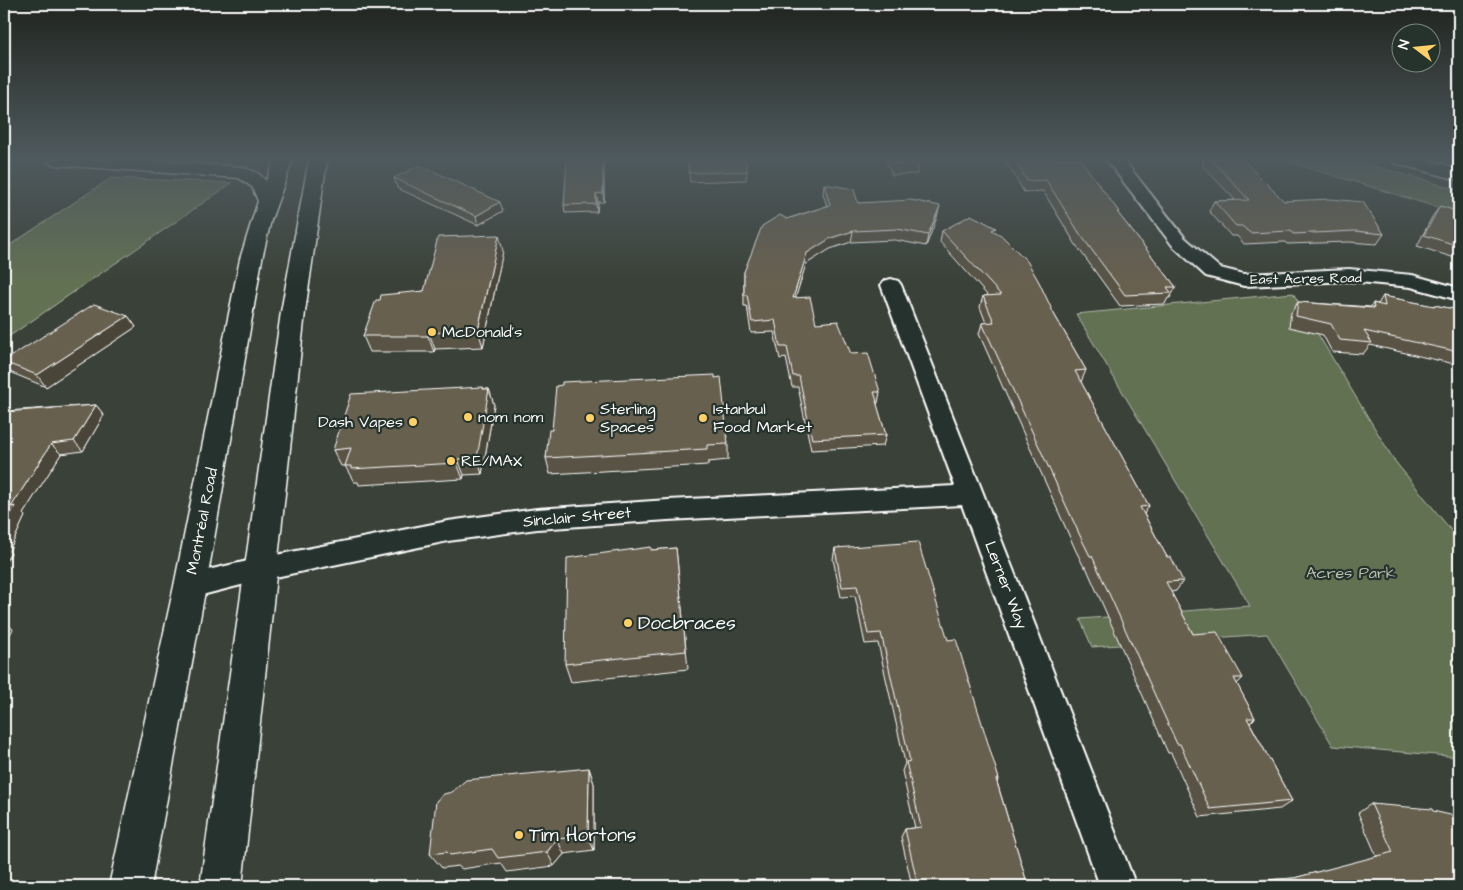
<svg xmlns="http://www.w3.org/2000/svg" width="1463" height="890" viewBox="0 0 1463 890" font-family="'Architects Daughter',sans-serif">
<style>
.green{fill:#637153;stroke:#b1b8a9}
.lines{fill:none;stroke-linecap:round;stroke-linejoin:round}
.minor-casing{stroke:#fff;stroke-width:4}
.primary-casing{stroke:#fff;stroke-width:3}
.motorway-casing{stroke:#fff;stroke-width:3}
.minor{fill:#26332d;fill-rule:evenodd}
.primary{fill:#26332d;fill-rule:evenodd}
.motorway{fill:#26332d;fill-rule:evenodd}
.wall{fill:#595345;stroke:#fff}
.shaded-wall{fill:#484438;stroke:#fff}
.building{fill:#676150;stroke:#fff}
.poi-dot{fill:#ffd166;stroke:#26332d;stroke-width:2}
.labels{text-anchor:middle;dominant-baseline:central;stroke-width:4.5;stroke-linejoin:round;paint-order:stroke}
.far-street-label{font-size:14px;fill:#fff;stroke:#26332d}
.poi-label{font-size:16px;fill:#fff;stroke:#26332d;text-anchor:start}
.street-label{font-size:16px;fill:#fff;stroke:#26332d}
.park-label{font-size:16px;fill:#b9bfb2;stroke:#26332d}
.near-poi-label{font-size:19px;fill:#fff;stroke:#26332d;text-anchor:start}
</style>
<rect width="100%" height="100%" fill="#3a4138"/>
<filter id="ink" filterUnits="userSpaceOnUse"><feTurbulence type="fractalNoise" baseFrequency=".02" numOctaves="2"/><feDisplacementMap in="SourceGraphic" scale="10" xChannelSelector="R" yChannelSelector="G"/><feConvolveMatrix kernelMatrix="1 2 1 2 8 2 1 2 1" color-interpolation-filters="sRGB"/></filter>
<g filter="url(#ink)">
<path class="green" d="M 1280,159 L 1351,159 L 1459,190 L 1459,214 Z
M 111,178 L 232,183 L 4,340 L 4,249 Z
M 1293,293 L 1394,460 L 1459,540 L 1459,757 L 1333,746 L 1267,634 L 1092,647 L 1080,619 L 1250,606 L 1076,314 Z"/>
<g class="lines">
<g class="minor-casing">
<path id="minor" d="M 1106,159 L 1123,159 L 1185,238 L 1220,268 L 1244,274 L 1349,269 L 1412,275 L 1459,288 L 1459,300 L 1411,287 L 1349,281 L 1244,286 L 1206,276 L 1173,246 Z
M 891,279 L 898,281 L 901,285 L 1040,638 L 1136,886 L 1100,886 L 962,505 L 668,520 L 537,529 L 448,541 L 261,580 L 190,598 L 180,594 L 176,586 L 180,578 L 190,574 L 261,558 L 448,521 L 537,509 L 668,500 L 955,486 L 881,285 L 884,281 Z"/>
</g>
<g class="primary-casing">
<path id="primary" d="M 47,159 L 135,159 L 242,167 L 258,173 L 266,181 L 275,159 L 293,159 L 271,220 L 262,259 L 206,586 L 151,886 L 109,886 L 174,586 L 240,259 L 258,201 L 252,187 L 239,178 L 56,165 L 49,163 Z
M 309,159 L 327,159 L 305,312 L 242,886 L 200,886 L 281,312 Z"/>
</g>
<g class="motorway-casing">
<path id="motorway" d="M 1392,159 L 1424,159 L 1459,168 L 1459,180 L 1394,163 Z"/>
</g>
<use href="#minor" class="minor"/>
<use href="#primary" class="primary"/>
<use href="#motorway" class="motorway"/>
</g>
<path class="wall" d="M 604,159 L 604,202 L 598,202 L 597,212 L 565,213 L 564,205 Z
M 687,159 L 745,159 L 747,171 L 746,180 L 690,182 Z
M 885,159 L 917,159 L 919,163 L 917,174 L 892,175 Z
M 974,159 L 1080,159 L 1119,212 L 1118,213 L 1176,287 L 1170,298 L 1168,298 L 1165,304 L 1120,306 L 1076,245 L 1043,191 L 1024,192 L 1005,160 L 976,162 Z
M 1205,159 L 1242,159 L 1284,201 L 1384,234 L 1377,244 L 1349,242 L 1287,244 L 1285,242 L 1244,244 L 1237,236 L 1231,236 L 1209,211 L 1214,201 L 1235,200 L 1202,165 Z
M 394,178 L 503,211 L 478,225 L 397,188 Z
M 824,184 L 858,203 L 937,217 L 926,246 L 895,240 L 851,242 L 830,249 L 806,264 L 795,298 L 816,323 L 851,354 L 880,392 L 878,403 L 877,403 L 877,405 L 886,435 L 883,446 L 811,450 L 798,387 L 792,387 L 786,358 L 780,359 L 774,332 L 751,333 L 747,306 L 744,306 L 744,272 L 787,219 L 827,206 L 823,194 Z
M 1440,206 L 1459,212 L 1459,258 L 1458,259 L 1417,246 L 1432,217 Z
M 942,231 L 995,232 L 1054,314 L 1086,370 L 1081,382 L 1149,506 L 1144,514 L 1167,557 L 1183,581 L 1176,591 L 1171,592 L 1193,634 L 1243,678 L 1237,684 L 1255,718 L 1250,723 L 1292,801 L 1280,809 L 1200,817 L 1171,753 L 1168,753 L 1086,567 L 1084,567 L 1076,551 L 979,334 L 982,323 L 986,323 L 980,307 L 983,296 L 988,296 L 940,242 Z
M 503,251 L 483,347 L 435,349 L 434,352 L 370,352 L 363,336 L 380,300 L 424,291 Z
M 1383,296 L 1433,306 L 1434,305 L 1459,310 L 1459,365 L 1370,345 L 1363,354 L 1332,352 L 1323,335 L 1289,327 L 1291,313 L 1298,302 L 1371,307 L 1373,303 L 1378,304 Z
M 128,316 L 136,327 L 46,387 L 12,373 L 4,364 L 4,361 Z
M 562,385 L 728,444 L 728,460 L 708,462 L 708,465 L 550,474 L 546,458 Z
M 484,389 L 489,389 L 494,405 L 482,474 L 464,475 L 463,479 L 359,485 L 358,482 L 354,482 L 345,466 L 341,466 L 333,450 Z
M 96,405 L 104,415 L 83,451 L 61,454 L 54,465 L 23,514 L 25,516 L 9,551 L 11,553 L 4,564 L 7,566 L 4,572 L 4,411 L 5,411 Z
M 676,548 L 688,669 L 571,682 L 565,664 L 652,550 Z
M 835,548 L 948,640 L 999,779 L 997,782 L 1028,886 L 912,886 L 901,837 L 905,829 L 915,828 L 902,771 L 905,763 L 878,643 L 865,644 L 855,596 L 841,597 L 833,559 Z
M 589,768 L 594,784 L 594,850 L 564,854 L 554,866 L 507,872 L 501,863 L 462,869 L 458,866 L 442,868 L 430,854 Z
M 1371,804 L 1433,811 L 1459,886 L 1232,886 L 1238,882 L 1294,878 L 1377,857 L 1358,813 Z"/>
<path class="shaded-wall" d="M 603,159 L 604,159 L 604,202 L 603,193 Z
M 596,194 L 598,202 L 597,212 L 596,204 Z
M 500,202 L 503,211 L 478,225 L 476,216 Z
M 940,206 L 937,217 L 926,246 L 928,235 Z
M 853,231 L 851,242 L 830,249 L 806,264 L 792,309 L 793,298 L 807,253 L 831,238 Z
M 499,235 L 503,251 L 483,347 L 478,330 Z
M 128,316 L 136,327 L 46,387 L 37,375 Z
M 429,333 L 435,349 L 434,352 L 428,336 Z
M 483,387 L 487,399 L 489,389 L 494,405 L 482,474 L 477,458 Z
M 96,405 L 104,415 L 83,451 L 74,441 Z
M 51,444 L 61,454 L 23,514 L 25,516 L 9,551 L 11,553 L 4,564 L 7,566 L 4,572 L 4,528 L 11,507 Z
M 458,459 L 464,475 L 463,479 L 457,463 Z
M 4,621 L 13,629 L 4,646 Z
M 589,768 L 594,784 L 594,850 L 588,836 Z
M 557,839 L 564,854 L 554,866 L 547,852 Z"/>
<path class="building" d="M 567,159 L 603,159 L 603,193 L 596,194 L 596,204 L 564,205 Z
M 688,159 L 745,159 L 747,171 L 689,173 Z
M 891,159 L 917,159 L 919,163 L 893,164 Z
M 1014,159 L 1080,159 L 1119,212 L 1117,212 L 1176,287 L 1167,287 L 1171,293 L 1125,295 L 1080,234 L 1046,180 L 1027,181 Z
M 1211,159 L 1242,159 L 1284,201 L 1331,199 L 1363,202 L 1384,234 L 1355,231 L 1293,234 L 1291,231 L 1250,233 L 1242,226 L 1236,226 L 1214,201 L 1249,200 Z
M 420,165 L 500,202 L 476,216 L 394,178 Z
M 824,184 L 854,189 L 858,203 L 911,200 L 940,206 L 928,235 L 897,229 L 853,231 L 831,238 L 807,253 L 793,298 L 810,297 L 816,323 L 838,321 L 851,354 L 868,353 L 880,392 L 874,392 L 877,401 L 876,401 L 886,435 L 812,439 L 799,376 L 793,376 L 787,347 L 780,347 L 775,320 L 752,322 L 747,295 L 744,295 L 744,272 L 762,226 L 780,215 L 787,219 L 830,205 Z
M 1440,206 L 1459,212 L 1459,246 L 1424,235 Z
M 971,215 L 996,228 L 992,230 L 1001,235 L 1027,261 L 1039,282 L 1054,314 L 1086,370 L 1075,371 L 1149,506 L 1140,507 L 1167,557 L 1171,557 L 1183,581 L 1166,582 L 1193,634 L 1217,632 L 1243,678 L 1234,678 L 1255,718 L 1247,718 L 1292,801 L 1210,809 L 1180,744 L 1177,744 L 1092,556 L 1090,556 L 1082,540 L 982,323 L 994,322 L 983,296 L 1001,295 L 942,231 Z
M 499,235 L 478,330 L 429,333 L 428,336 L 363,336 L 376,300 L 380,300 L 381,295 L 424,291 L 438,237 Z
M 1383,296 L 1434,306 L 1434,305 L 1459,310 L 1459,352 L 1364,331 L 1372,343 L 1340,340 L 1331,324 L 1296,316 L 1298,302 L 1374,308 L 1373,303 L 1385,306 Z
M 94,304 L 128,316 L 37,375 L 4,362 L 4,361 Z
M 715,375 L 715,378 L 721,377 L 728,444 L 707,445 L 707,449 L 546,458 L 549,430 L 552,430 L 556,386 L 562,385 L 562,382 Z
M 483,387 L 483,389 L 489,389 L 477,458 L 458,459 L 457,463 L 351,469 L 351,466 L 345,466 L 351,448 L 333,450 L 351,394 Z
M 96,405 L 74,441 L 51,444 L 11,507 L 15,506 L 4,528 L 4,412 Z
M 918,542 L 948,640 L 956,639 L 999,779 L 996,779 L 1028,886 L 918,886 L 905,829 L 921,827 L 906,762 L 910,761 L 881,633 L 868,634 L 857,586 L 842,587 L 835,548 Z
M 651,547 L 651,550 L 676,548 L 686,651 L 565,664 L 567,558 Z
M 589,768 L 588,836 L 557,839 L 547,852 L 498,858 L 492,849 L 450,855 L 447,852 L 430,854 L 436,801 L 444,794 L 452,792 L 466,780 Z
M 1371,804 L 1432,809 L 1433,811 L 1459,817 L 1459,886 L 1240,886 L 1238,882 L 1294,878 L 1393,852 Z"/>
</g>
<linearGradient id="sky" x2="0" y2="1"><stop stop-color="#20241f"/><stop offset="0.56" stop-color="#4f5a5e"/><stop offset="1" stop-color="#4f5a5e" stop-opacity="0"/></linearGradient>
<rect width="1463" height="284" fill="url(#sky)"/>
<g class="poi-dot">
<circle cx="432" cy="332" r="5"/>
<circle cx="468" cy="417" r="5"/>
<circle cx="590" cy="418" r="5"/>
<circle cx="703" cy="418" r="5"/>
<circle cx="413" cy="422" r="5"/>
<circle cx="451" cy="461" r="5"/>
<circle cx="628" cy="623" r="5"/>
<circle cx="519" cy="835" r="5"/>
</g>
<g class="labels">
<g class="far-street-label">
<text transform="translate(1306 279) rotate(-1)">East Acres Road</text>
</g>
<g class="poi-label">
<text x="442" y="332">McDonald's</text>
<text x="600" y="409">Sterling<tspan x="600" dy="18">Spaces</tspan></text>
<text x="713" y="409">Istanbul<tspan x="713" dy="18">Food Market</tspan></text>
<text x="478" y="417">nom nom</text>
<text x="403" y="422" text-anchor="end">Dash Vapes</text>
<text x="461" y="461">RE/MAX</text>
</g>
<g class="street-label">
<text transform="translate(577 517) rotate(-5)">Sinclair Street</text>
<text transform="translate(202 521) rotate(-79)">Montréal Road</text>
<text transform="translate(1006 585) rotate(69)">Lerner Way</text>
</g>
<g class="park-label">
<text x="1351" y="573">Acres Park</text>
</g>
<g class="near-poi-label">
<text x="638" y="623">Docbraces</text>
<text x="529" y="835">Tim Hortons</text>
</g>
</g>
<rect width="1463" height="890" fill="none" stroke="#26332d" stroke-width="20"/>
<rect x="10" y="10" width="1443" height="870" fill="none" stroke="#fff" stroke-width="2" filter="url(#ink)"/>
<g transform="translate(1416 48) rotate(286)"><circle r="24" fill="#26332d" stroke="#7d8581"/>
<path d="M0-4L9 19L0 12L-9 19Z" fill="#ffd166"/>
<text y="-8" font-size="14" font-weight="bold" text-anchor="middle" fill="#ffffff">N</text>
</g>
</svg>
